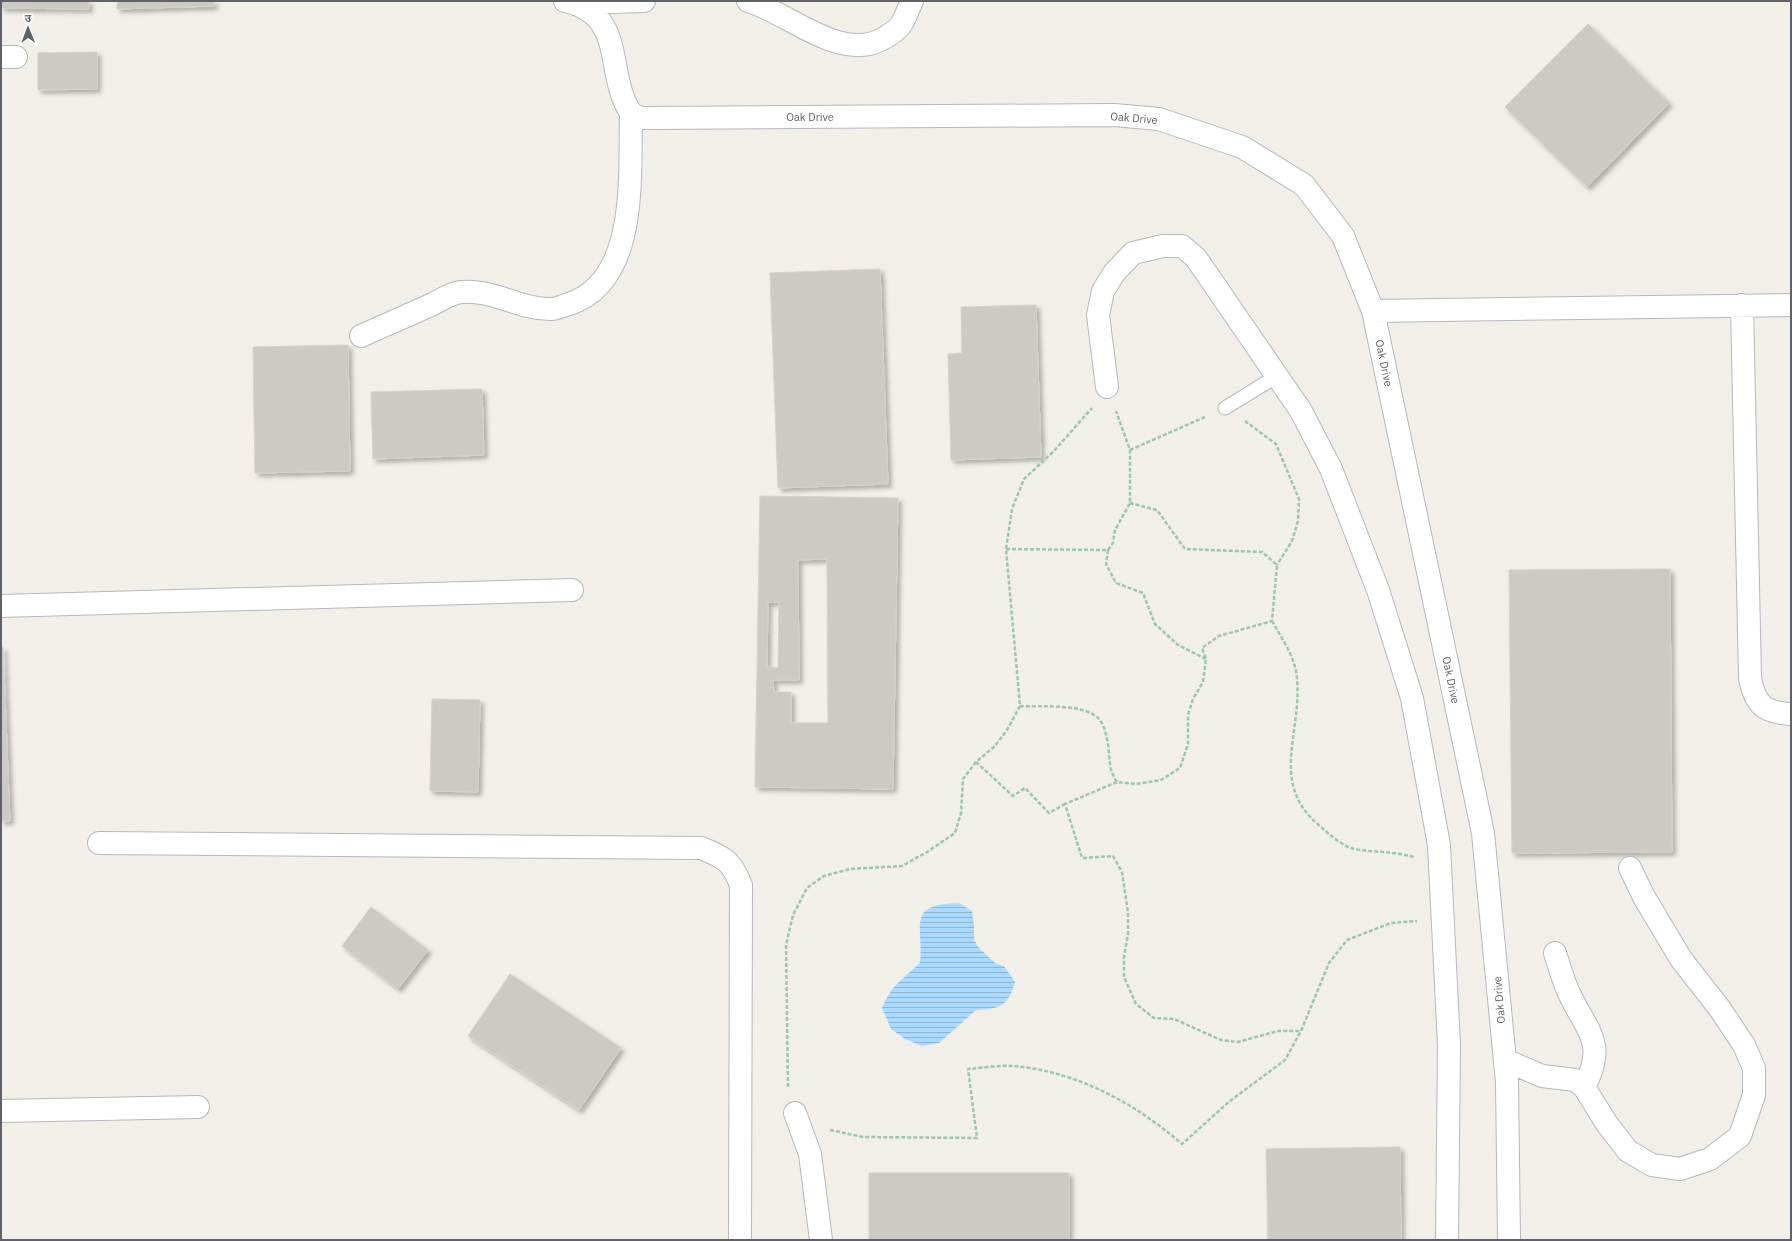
<svg xmlns="http://www.w3.org/2000/svg" width="1792" height="1241" viewBox="0 0 1792 1241" font-family="'IBM Plex Sans','Noto Sans Devanagari',sans-serif">
<style>
.water{fill:url(#water-rules)}
.building{fill:#cccac5;stroke:#d6d1c6;fill-rule:evenodd;filter:url(#shadow)}
.lines{fill:none;stroke-linecap:round;stroke-linejoin:round}
.lane-casing{stroke:#b5b8bc;stroke-width:15}
.street-casing{stroke:#b5b8bc;stroke-width:24}
.path{stroke:#9cc7a9;stroke-width:2.5;stroke-dasharray:4 2;stroke-linecap:butt}
.lane{stroke:#fff;stroke-width:13}
.street{stroke:#fff;stroke-width:22}
.labels{text-anchor:middle;dominant-baseline:central;stroke-width:3;stroke-linejoin:round;paint-order:stroke}
.street-label{font-size:11px;fill:#5f6368;stroke:#fff}
</style>
<defs>
<pattern id="water-rules" width="6" height="5" patternUnits="userSpaceOnUse"><rect width="6" height="5" fill="#aadaff"/><path d="M0 2.5h6" fill="none" stroke="#8eb4d2"/></pattern>
<filter id="shadow"><feDropShadow dx="3.5" dy="3.5" stdDeviation="2" flood-color="#0004"/></filter>
</defs>
<rect width="100%" height="100%" fill="#f1efe8"/>
<path class="water" d="M 959,903 L 972,911 L 974,925 L 974,940 L 979,948 L 995,963 L 1004,966 L 1015,982 C 1008,1006 1000,1009 976,1010 L 939,1043 L 922,1046 L 905,1039 L 891,1029 L 882,1008 C 893,983 901,981 920,963 C 924,926 905,904 959,903 Z"/>
<path class="building" d="M 1,1 L 89,1 L 89,9 L 1,8 Z
M 117,1 L 214,1 L 214,6 L 117,9 Z
M 1588,24 L 1669,103 L 1587,187 L 1505,107 Z
M 97,52 L 97,89 L 38,90 L 38,53 Z
M 880,269 L 888,484 L 778,488 L 770,273 Z
M 1036,305 L 1041,457 L 951,460 L 948,354 L 962,353 L 961,307 Z
M 348,345 L 350,471 L 255,473 L 253,347 Z
M 482,389 L 484,455 L 373,459 L 371,392 Z
M 760,496 L 898,498 L 893,789 L 755,787 ZM 827,559 L 828,723 L 791,723 L 791,692 L 774,692 L 773,680 L 799,680 L 798,560 ZM 768,602 L 779,602 L 778,668 L 767,667 Z
M 1670,569 L 1672,852 L 1512,853 L 1509,570 Z
M 1,647 L 3,647 L 10,821 L 1,821 Z
M 432,699 L 480,700 L 478,792 L 430,791 Z
M 371,907 L 428,950 L 398,989 L 342,946 Z
M 510,974 L 621,1048 L 579,1110 L 468,1036 Z
M 1400,1147 L 1401,1240 L 1268,1240 L 1266,1149 Z
M 869,1173 L 1069,1173 L 1069,1240 L 869,1240 Z"/>
<g class="lines">
<g class="lane-casing">
<path id="lane" d="M 1225,408 L 1277,376"/>
</g>
<g class="street-casing">
<path id="street" d="M 748,1 C 790,13 842,65 886,37 C 891,34 899,29 902,23 C 906,16 909,8 912,1
M 575,3 L 644,1
M 1,57 L 16,57
M 631,113 L 640,118 L 653,118 L 1114,115 L 1159,119 L 1242,147 L 1304,185 L 1343,236 L 1373,311 L 1483,833 L 1507,1082 L 1509,1240
M 1742,305 L 1750,678 C 1755,704 1764,713 1791,714
M 1373,311 L 1791,305
M 361,336 C 385,325 409,315 433,304 C 441,300 451,293 461,292 C 494,289 520,310 552,309 C 557,309 564,305 569,304 C 640,281 629,172 631,113 C 604,73 628,15 565,1
M 1107,387 L 1098,315 L 1103,291 L 1114,273 L 1133,253 L 1163,246 L 1182,246 L 1196,258 L 1301,411 L 1331,469 L 1378,590 L 1412,698 L 1439,845 L 1449,1045 L 1447,1240
M 1,606 L 572,590
M 99,843 L 701,848 C 725,858 731,860 741,885 L 740,1240
M 1555,953 C 1559,966 1563,979 1568,991 C 1586,1031 1608,1042 1584,1087
M 1505,1060 L 1542,1076 L 1575,1080 L 1584,1087 L 1607,1124 L 1628,1151 L 1652,1165 L 1680,1169 L 1710,1159 L 1740,1136 L 1754,1095 L 1754,1068 L 1744,1045 L 1720,1009 L 1681,959 L 1644,897 L 1630,868
M 1,1111 L 198,1107
M 795,1113 L 810,1154 L 821,1240"/>
</g>
<path class="path" d="M 1245,421 L 1276,444 L 1299,499 L 1298,521 L 1292,541 L 1277,565
M 1130,450 L 1205,417
M 1006,549 L 1108,550 L 1113,543 L 1115,530 L 1130,503 L 1130,450 L 1116,411
M 1108,550 L 1106,564 L 1116,583 L 1143,593 L 1155,624 L 1178,645 L 1206,659
M 1272,621 C 1282,639 1296,658 1297,679 C 1302,735 1268,784 1321,827 C 1330,835 1340,844 1351,848 C 1356,850 1363,850 1369,851 C 1384,852 1399,853 1414,857
M 1020,706 C 1040,707 1087,703 1100,720 C 1105,727 1106,735 1108,744 C 1110,758 1108,769 1117,782 L 1136,784 L 1161,780 L 1180,768 L 1188,744 L 1188,715 L 1193,699 L 1203,682 L 1206,659 L 1202,648 L 1219,636 L 1272,621 L 1277,565 L 1262,552 L 1185,549 L 1157,510 L 1130,503
M 976,762 L 1013,796 L 1025,788 L 1049,813 L 1065,804
M 1117,782 L 1065,804 L 1082,858 L 1113,856 L 1122,872 L 1128,913 L 1128,934 L 1124,957 L 1124,977 L 1136,1004 L 1154,1018 L 1174,1019 L 1221,1040 L 1238,1042 L 1278,1031 L 1301,1031 L 1329,963 L 1347,940 L 1391,923 L 1417,921
M 788,1087 L 786,945 L 793,915 L 807,888 L 824,876 L 850,869 L 902,866 L 927,852 L 955,833 L 961,813 L 963,779 L 976,762 L 995,746 L 1007,730 L 1020,706 L 1006,549 L 1012,509 L 1024,479 L 1053,452 L 1092,408
M 830,1130 L 863,1137 L 977,1138 L 968,1069 C 982,1068 999,1065 1013,1066 C 1076,1071 1135,1103 1182,1144 L 1230,1101 L 1285,1060 L 1301,1031"/>
<use href="#lane" class="lane"/>
<use href="#street" class="street"/>
</g>
<g class="labels">
<g class="street-label">
<text x="810" y="117">Oak Drive</text>
<text transform="translate(1134 118) rotate(5)">Oak Drive</text>
<text transform="translate(1384 363) rotate(78)">Oak Drive</text>
<text transform="translate(1451 680) rotate(78)">Oak Drive</text>
<text transform="translate(1499 1000) rotate(-95)">Oak Drive</text>
</g>
</g>
<rect width="1792" height="1241" fill="none" stroke="#5f6368" stroke-width="4"/>
<g transform="translate(28 28) rotate(359)" stroke="#ffffff" stroke-width="3" paint-order="stroke">
<path d="M0-3L7 15L0 10L-7 15Z" fill="#5f6368"/>
<text y="-6" font-size="11" font-weight="bold" text-anchor="middle" fill="#5f6368">उ</text>
</g>
</svg>
